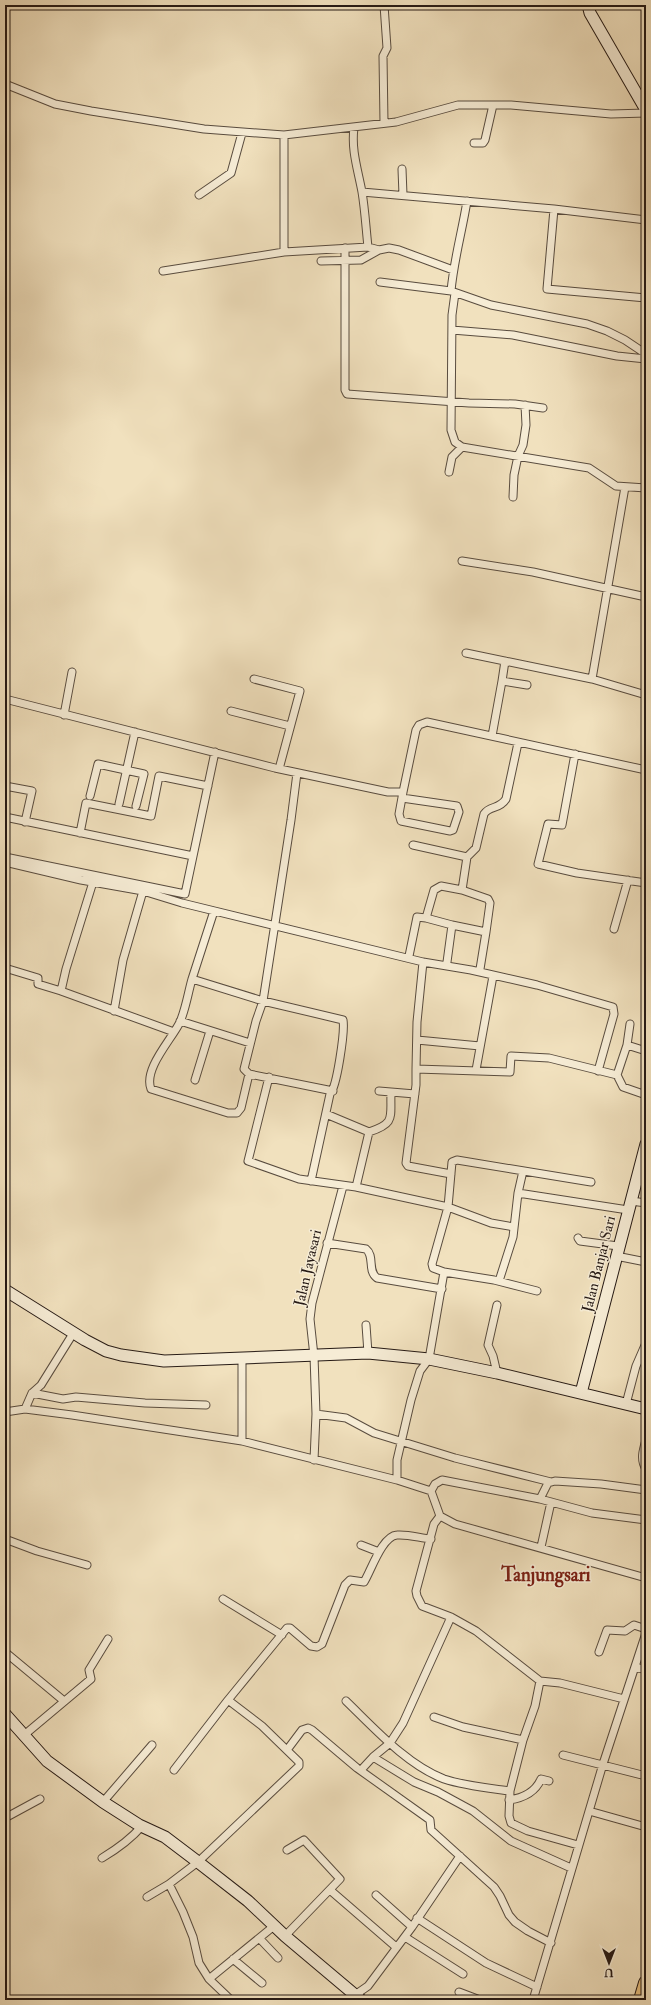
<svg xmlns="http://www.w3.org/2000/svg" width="651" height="2005" viewBox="0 0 651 2005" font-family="'IM FELL Double Pica',serif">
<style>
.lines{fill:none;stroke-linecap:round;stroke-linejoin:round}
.street-casing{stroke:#594c3f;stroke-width:9}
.secondary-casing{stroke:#261a15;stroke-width:13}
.highway-casing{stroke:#261a15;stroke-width:16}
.street{stroke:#f6ecd5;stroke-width:7}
.secondary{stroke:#f6ecd5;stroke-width:11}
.highway{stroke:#e8c07f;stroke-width:14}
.labels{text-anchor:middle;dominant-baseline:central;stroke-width:3;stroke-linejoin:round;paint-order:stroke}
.street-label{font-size:15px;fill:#261a15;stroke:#f6ecd5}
.district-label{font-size:19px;font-weight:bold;fill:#7a1f14;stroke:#f6ecd5}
</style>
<rect width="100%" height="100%" fill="#f1e1be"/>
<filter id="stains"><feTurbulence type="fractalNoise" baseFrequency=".005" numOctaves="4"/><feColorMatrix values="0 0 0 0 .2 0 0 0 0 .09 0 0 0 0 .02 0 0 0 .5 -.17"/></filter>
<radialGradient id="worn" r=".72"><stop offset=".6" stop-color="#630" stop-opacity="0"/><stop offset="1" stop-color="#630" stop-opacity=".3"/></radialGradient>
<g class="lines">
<g class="street-casing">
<path id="street" d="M 384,5 L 387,48 L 383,56 L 384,123
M 5,84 L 55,104 L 91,111 L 204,129 L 284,135 L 396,122 L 458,105 L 511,105 L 611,114 L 646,113
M 354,128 C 351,150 358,170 362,192 C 365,210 366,229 368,247
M 284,135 L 284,252
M 474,143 L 483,143 L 485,140 L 493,105
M 402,169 L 403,195
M 362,192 L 554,209 L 646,220
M 199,195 L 231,173 L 242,133
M 554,209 L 547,289 L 646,298
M 345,248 L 345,390 L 347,394 L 469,403 L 515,404 L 543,408
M 321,261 L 361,260 L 379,250 L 389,248 L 399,250 L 453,270
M 163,271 L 284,252 L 368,247 L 379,250
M 380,282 L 451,291 L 491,305 L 587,324 L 607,331 L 625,340 L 646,354
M 451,291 C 454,259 462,232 467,201
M 455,293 L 452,315 L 451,430 L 455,442 L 462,447 L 589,468 L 616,486 L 646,488
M 452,330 L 513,335 L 617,356 L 646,359
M 449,472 L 452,457 L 462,447
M 513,497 L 514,475 L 518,456 L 523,445 L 526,425 L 525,405
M 462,561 L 533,572 L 646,597
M 466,653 L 592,679 L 646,695
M 254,679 L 300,691 L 279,769
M 592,679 L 625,487
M 502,681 L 505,661
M 5,699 L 275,768 L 388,792 L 403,792 L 416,730 L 419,725 L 427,722 L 646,770
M 231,711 L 290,726
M 64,715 L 72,672
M 492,736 L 502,681 L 527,685
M 575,754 L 562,825 L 548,824 L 538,864 L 577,873 L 646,883
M 297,773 L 291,820 L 263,1001 L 256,1021 L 244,1069 L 249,1074 L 333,1091
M 5,786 L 32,791 L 25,822
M 90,796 L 98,764 L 144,774 L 136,806
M 402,798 L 457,806 L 459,812 L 453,830 L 450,831 L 401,821 L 399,814 L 403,792
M 119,804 L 135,732
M 5,817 L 193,856
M 80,833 L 86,803 L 151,816 L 159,776 L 208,786
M 413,845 L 467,857
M 5,857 L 185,894 L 215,752
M 5,862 L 81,880 L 143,891
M 93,882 L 66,969 L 61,991 L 174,1032
M 452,925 L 426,918 L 434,890 L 441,886 L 462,890 L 467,857 L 476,848 L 484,814 C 490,805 499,810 506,799 L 518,743
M 614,929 L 628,880
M 409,956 L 417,917 L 426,918
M 447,962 L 452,925 L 486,932 L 490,903 L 488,899 L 462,890
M 5,968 L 38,978 L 38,984 L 61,991
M 480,969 L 486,932
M 192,979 L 214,911
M 114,1011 L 123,960 L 143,891 L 182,903 L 423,962
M 180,1021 L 250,1043
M 630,1024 L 627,1045 L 617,1075 L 623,1087 L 646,1095
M 417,1040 L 480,1046
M 627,1045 L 646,1051
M 416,1069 L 416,1085 L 406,1163 L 408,1166 L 451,1174
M 476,1070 L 493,976
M 598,1071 L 614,1014 L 613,1007 L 537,985 L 471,970 L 423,962 L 417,1022 L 416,1069 L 510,1072 L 511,1056 L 549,1058 L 617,1075
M 249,1074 L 241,1108 L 237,1113 L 228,1113 L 151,1089 C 143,1069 172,1039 180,1022 C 186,1008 188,993 192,979 L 263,1001 L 343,1020 C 345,1031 337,1087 330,1094 L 311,1181
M 269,1077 L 248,1161 L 299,1179 L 356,1187 L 448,1207 L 432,1264 L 433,1268 L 444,1272 L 429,1359 L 420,1371 L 411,1400 L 397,1460 L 397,1480
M 195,1080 L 210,1031
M 379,1091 L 415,1094
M 326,1114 L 369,1132 L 356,1187
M 369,1132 C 396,1123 390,1118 391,1092
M 518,1193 L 523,1171
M 631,1201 L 646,1203
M 514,1227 L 491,1223 L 448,1207 L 452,1162 L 457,1160 L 591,1182
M 578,1238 L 580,1241 L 618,1246
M 327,1243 L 366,1249 C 375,1256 367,1271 377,1278 L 442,1289
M 616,1256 L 646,1262
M 444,1272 L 494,1280 L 537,1291
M 499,1281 L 513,1237 L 518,1193 L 628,1210
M 366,1325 L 368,1353
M 242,1359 L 242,1441
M 497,1373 L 493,1356 L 488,1345 L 497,1305
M 32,1393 L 63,1399 L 76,1397 L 145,1403 L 206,1405
M 626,1404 L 636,1366 L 646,1343
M 25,1409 L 32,1393 L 41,1385 L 74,1332
M 5,1412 L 25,1409 L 72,1415 L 242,1441 L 397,1480 L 431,1491 L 440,1516 L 455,1524 L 646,1578
M 316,1414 L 314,1356 L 310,1319 L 312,1303 L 343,1186
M 646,1440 C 643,1450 640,1460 646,1469
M 314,1460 L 316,1414 L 346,1418 L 374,1433 L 455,1458 L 551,1482
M 431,1491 L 435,1484 L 442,1480 L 540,1499 L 548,1483 L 555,1481 L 601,1484 L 646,1490
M 540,1499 L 592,1513 L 646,1520
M 440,1516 L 434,1524 L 416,1591 L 417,1596 L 422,1606 L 451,1617 L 476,1631 L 540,1681
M 5,1539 L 37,1551 L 87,1565
M 361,1545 L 379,1552
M 541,1547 L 551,1502
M 223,1599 L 282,1635
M 5,1652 L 64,1701
M 599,1652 L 607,1630 L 625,1631 L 634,1625 L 646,1629
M 635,1667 L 646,1670
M 346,1701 C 374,1728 407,1765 444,1779 C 465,1786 488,1788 510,1791 L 509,1816 L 511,1823 L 528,1831 L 578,1845
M 434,1717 L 463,1727 L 523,1740
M 23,1736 L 91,1679 L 89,1670 L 108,1639
M 287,1750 L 302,1730 L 308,1728 L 312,1730 L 357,1768 L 430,1820 L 431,1830 L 494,1887 L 500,1896 L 509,1915 L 515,1922 L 528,1931 L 551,1943
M 563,1755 L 646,1776
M 373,1757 L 414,1782 L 438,1792 L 473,1811 L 511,1841 L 571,1868
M 174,1770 L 228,1700
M 361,1770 L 373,1757 L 390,1743 L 403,1723 L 451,1617
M 510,1791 L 523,1740 L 535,1706 L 540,1681 L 560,1683 L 624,1699
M 509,1800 C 523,1798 535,1793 541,1779 L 549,1781
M 103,1802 L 152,1745
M 589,1811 L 646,1827
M 5,1818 L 40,1799
M 102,1858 C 117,1849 130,1840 142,1826
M 330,1890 L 396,1947
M 376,1895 L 412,1927
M 147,1897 L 169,1884
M 417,1918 L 486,1963 L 537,1987
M 285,1936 L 340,1879 L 304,1840 L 287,1850
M 405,1937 L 463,1974
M 260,1939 L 278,1958
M 233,1959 L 262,1983
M 209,1979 L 199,1963 L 193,1937 L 183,1912 L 169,1884 L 198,1862 L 299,1766 L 299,1762 L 262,1726 L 228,1700 L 287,1628 L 290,1628 L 311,1646 L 317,1647 L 322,1644 L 345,1585 L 350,1580 L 364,1582 C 371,1571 382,1536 397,1535 C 408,1534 420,1538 431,1539
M 459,1992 L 480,2000
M 355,1995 L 368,1986 L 412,1927 L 460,1856
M 231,2000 L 209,1979 L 274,1926
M 533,2000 L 603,1764 L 646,1633"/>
</g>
<g class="secondary-casing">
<path id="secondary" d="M 588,5 L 590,13 L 646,110
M 5,1290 L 85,1340 L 106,1351 L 121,1355 L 164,1361 L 368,1353 L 429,1359 L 497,1373 L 646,1409
M 581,1393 L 646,1144
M 5,1714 L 47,1761 L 103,1802 L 139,1825 L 165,1837 L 198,1862 L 248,1901 L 285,1936 L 361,2000"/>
</g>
<g class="highway-casing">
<path id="highway" d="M 641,2000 L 646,1983"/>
</g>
<use href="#street" class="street"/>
<use href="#secondary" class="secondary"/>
<use href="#highway" class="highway"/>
</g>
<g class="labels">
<g class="street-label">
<text transform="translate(599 1264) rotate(-76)">Jalan Banjar Sari</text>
<text transform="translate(308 1268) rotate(-77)">Jalan Jayasari</text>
</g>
<g class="district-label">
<text x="546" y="1575">Tanjungsari</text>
</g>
</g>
<rect width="651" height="2005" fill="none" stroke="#f1e1be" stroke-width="20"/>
<rect x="6" y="6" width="639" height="1993" fill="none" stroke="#261a15" stroke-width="2"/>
<rect x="10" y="10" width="631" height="1985" fill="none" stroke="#261a15"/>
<g transform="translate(609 1963) rotate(180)" stroke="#f6ecd5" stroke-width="3" paint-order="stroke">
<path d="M0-3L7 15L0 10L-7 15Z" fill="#261a15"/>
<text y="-6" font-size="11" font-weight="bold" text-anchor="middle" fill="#261a15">U</text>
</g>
<rect width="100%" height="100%" filter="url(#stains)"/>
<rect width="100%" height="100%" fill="url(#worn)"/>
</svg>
